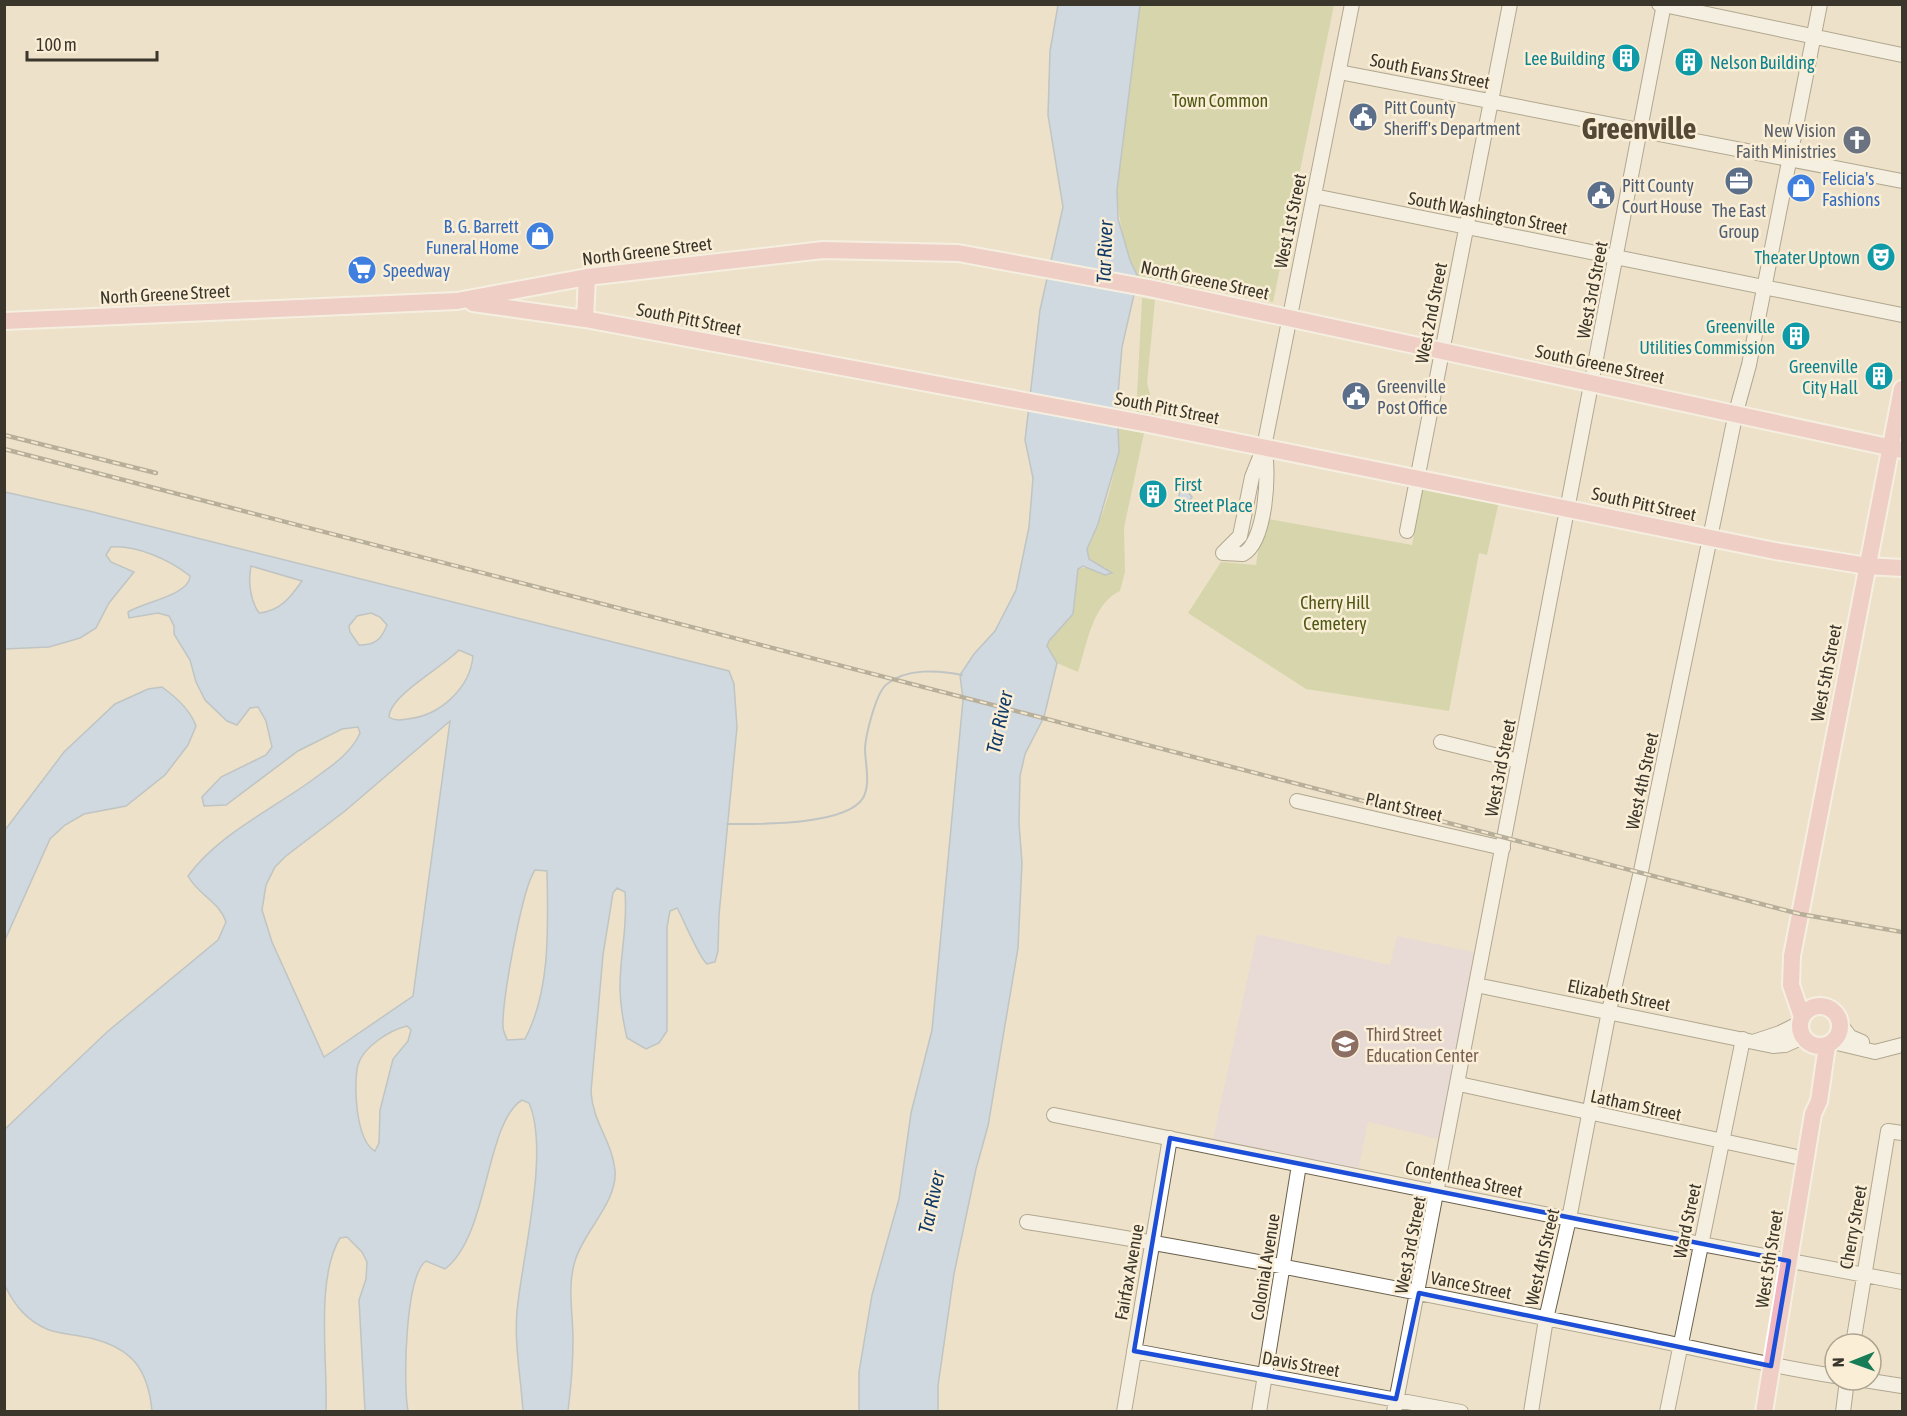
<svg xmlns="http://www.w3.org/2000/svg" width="1907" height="1416" viewBox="0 0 1907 1416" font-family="'Asap Condensed',sans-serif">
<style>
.education{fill:#e3d2e4}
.green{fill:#bac688}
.water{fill:#abcefa;stroke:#89a0bc;stroke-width:1.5;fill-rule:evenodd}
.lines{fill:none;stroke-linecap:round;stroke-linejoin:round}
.stream{stroke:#89a0bc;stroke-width:2}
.minor-casing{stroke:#6a604b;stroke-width:16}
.major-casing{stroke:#fff;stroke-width:20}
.minor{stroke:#fff;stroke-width:14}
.major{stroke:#f1b7c1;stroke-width:16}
.rail-casing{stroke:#787163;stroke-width:4.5}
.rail{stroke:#faeed6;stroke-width:2;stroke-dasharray:7;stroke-linecap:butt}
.marked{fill:none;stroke:#1d4ed8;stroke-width:4.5;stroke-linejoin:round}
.labels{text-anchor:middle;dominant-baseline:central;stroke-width:5;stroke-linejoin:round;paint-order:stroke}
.culture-label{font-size:18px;fill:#0d838f;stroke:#faeed6;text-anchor:end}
.street-label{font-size:18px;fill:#3a362c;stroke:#faeed6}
.park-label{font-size:18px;fill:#4d5813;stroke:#faeed6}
.service-label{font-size:18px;fill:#4e5e75;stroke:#faeed6;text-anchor:start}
.worship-label{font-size:18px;fill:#5b616d;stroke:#faeed6;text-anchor:end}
.shop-label{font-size:18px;fill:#366cbe;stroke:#faeed6;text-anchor:start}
.education-label{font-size:18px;fill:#785e54;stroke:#faeed6;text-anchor:start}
.water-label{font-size:20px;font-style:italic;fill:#113a67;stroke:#faeed6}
.town-label{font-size:30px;font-weight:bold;fill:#534935;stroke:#faeed6}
</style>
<rect width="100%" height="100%" fill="#ede1c9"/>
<path class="education" d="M 1257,934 L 1390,965 L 1397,936 L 1474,952 L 1439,1139 L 1368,1122 L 1358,1171 L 1212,1144 Z"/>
<path class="green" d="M 1140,5 L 1334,5 L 1273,302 L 1138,277 C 1125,249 1118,221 1117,190 Z
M 1142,298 L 1155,300 L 1147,383 L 1156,417 L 1147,420 L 1136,415 Z
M 1118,428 L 1144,433 L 1124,528 L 1125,572 L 1120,591 C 1092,604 1087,645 1078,672 L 1057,663 L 1047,646 L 1054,633 L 1073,614 L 1078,569 L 1088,567 L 1093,562 L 1087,555 L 1087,549 C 1105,513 1119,469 1118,428 Z
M 1423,487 L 1499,501 L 1487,555 L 1479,553 L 1449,711 L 1306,689 L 1188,613 L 1221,562 L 1256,565 L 1263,518 L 1412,545 Z"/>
<path class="water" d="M 1058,5 L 1140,5 L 1117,190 L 1118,219 L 1130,260 L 1138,277 L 1122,347 L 1117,406 L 1119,452 L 1098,524 L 1087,549 L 1089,559 L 1112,573 L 1105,575 L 1083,566 L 1078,569 L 1073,614 L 1049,641 L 1047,646 L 1057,663 L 1044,717 L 1025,754 L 1020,776 L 1019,823 L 1022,863 L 1018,948 L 988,1126 L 976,1169 L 954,1274 L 938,1386 L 938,1411 L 859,1412 L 859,1372 L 872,1295 L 899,1199 L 911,1113 L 932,1030 L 963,700 L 960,675 L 974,654 L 995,631 L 1016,590 L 1029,527 L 1033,478 L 1025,440 L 1040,310 L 1063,207 L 1048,115 L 1050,51 Z
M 1181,485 L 1189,487 L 1188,492 L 1192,497 L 1185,509 L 1177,507 Z
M 5,492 L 89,511 L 729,671 L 734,684 L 737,727 L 719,915 L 718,951 L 715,962 L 707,964 C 698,956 685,922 677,908 L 670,911 L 667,927 L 667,1031 L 659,1043 L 646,1049 L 627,1038 C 623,1021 620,1004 620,986 C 620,953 628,927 625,892 L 617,888 L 613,893 L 603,955 L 591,1092 C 593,1123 612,1141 615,1170 C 618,1202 583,1232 575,1261 C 567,1287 573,1313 573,1339 C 573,1363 571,1388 568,1411 L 523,1411 C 521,1379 514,1343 517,1311 C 522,1257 550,1151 529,1103 L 522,1100 C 485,1123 489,1236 445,1269 L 426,1261 C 405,1276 403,1385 408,1411 L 365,1411 L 359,1300 L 366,1279 L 367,1262 L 362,1252 L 347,1237 L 340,1238 C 315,1279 328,1362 326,1411 L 152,1411 C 148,1369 132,1348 90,1338 C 77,1335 62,1334 49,1330 C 27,1321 15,1306 5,1286 L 5,1129 L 107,1032 L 218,940 L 226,922 C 219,901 198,895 188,876 C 220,832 276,808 319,775 C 336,763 352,751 360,733 L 358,727 L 342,729 L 298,751 L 226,805 L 204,806 L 202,797 L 221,777 L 266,755 L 272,747 L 266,721 L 258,707 L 250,708 L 237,725 L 227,721 L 205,700 L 196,682 L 190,660 L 174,634 L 174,626 L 169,616 L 158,613 L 129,618 L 128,612 C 143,602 190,595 190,576 C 170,560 137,545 111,547 L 106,555 L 111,562 L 134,572 L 109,603 L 96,628 L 80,638 L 49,647 L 5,649 ZM 251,566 L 302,581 C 290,598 280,611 259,613 C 250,600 248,581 251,566 ZM 371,613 L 380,617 L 387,625 C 381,640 375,645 359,645 L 350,632 L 349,626 L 357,616 ZM 459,650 L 473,656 C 470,688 440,716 407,719 C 400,720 395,721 389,717 C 390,695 443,667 459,650 ZM 450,721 L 413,996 L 324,1057 L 272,942 L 262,910 L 266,885 L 275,867 L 286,856 L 345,811 ZM 535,870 L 547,871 C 548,926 551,990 525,1039 L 507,1040 C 506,1036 503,1031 503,1027 C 502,1001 522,888 535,870 ZM 407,1026 L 411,1030 L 408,1041 L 393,1059 L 380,1110 L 379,1143 L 375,1151 C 356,1141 353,1085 358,1065 C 363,1047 390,1030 407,1026 Z
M 162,687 C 176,697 190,709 196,726 L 188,745 L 165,775 L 126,806 L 84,814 L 65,825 L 50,839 L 5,940 L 5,830 L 64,752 L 115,704 L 148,689 Z"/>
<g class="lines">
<path class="stream" d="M 727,824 C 756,824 846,826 863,798 C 871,784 865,763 865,748 C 866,734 876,692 887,684 C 906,668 940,670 962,675"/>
<g class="minor-casing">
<path id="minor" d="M 1659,4 L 1902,55
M 1339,72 L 1902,181
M 1314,196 L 1902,315
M 1407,531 L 1510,4
M 1223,553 L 1240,536 L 1252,477 L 1264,447 L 1352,4
M 1223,553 L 1243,554 C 1266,542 1270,471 1264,447
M 1441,742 L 1519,761
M 1297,801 L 1503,848
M 1476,985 L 1773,1046 L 1785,1045 L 1803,1037
M 1841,1025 L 1850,1037 L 1862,1042
M 1756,1041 L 1780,1033 L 1800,1023
M 1833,1042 L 1875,1052 L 1902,1045
M 1459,1084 L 1806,1159
M 1054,1115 L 1569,1219 L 1902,1282
M 1027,1222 C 1228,1253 1426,1295 1626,1334 C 1696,1348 1764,1365 1835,1376
M 1853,1344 L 1888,1131 L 1902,1133
M 1134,1351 L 1461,1412
M 1864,1380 L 1902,1386
M 1124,1412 L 1170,1138
M 1259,1412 L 1299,1165
M 1394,1412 L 1664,4
M 1531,1412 L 1546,1319 L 1569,1219 L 1609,1011 L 1641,871 L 1736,412 L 1749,365 L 1820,4
M 1667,1412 L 1743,1039
M 1843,1412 L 1847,1380"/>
</g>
<g class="major-casing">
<path id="major" d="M 473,303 L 585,319 L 1148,424 L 1775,551 L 1867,566 L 1902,568
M 585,319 L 587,277
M 4,321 L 457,301 L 587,277 L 823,250 L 958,253 L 1149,288 L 1902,450
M1800 1026a20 20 0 1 1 40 0a20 20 0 1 1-40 0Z
M 1802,1017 L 1791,985 L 1792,956 L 1902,389
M 1764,1412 L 1813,1114 L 1819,1101 L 1827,1046"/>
</g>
<use href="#minor" class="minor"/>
<use href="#major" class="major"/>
<g class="rail-casing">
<path id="rail" d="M 4,435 L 156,473
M 4,449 L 1800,914 L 1902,932"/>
</g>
<use href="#rail" class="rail"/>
</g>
<path d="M0 0H1907V1416H0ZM 1170,1138 L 1789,1261 L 1771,1366 L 1419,1293 L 1396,1399 L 1134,1351 Z" fill="#ede1c9" fill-opacity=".55" fill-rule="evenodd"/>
<path class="marked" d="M 1170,1138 L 1789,1261 L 1771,1366 L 1419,1293 L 1396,1399 L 1134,1351 Z"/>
<defs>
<g id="building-disc" transform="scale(1.5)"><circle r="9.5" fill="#0f9aa8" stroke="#faeed6"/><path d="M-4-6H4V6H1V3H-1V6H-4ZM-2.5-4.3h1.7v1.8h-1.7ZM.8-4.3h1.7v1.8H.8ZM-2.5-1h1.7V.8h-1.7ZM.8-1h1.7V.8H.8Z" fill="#fff"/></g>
<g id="civic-disc" transform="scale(1.5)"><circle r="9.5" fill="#5c6f8a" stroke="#faeed6"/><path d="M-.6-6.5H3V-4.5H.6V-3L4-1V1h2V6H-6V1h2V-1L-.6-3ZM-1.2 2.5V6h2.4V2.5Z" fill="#fff"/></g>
<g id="church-disc" transform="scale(1.5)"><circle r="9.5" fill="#6b7280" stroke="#faeed6"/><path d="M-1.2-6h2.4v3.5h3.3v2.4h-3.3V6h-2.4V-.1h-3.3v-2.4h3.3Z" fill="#fff"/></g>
<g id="office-disc" transform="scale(1.5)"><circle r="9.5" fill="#5c6f8a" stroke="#faeed6"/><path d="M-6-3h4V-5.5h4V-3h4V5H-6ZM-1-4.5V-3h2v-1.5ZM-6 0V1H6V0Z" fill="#fff"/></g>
<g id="shop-disc" transform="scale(1.5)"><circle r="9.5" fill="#3f7fe0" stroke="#faeed6"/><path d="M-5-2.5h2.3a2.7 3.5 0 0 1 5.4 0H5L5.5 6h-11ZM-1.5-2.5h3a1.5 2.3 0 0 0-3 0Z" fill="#fff"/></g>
<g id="theatre-disc" transform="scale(1.5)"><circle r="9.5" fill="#0f9aa8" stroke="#faeed6"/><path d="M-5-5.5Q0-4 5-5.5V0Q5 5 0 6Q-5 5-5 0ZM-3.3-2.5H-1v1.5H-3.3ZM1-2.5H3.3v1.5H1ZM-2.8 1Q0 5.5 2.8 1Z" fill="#fff"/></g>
<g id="supermarket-disc" transform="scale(1.5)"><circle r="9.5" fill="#3f7fe0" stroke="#faeed6"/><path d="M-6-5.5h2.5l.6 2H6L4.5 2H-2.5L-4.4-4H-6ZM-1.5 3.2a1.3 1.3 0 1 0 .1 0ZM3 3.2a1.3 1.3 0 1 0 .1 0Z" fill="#fff"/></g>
<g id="school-disc" transform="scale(1.5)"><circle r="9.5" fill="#8d6e63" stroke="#faeed6"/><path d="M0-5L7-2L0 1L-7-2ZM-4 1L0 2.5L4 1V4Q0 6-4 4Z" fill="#fff"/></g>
</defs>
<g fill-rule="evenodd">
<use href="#building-disc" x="1626" y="58"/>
<use href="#building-disc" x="1689" y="62"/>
<use href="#civic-disc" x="1363" y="117"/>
<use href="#church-disc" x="1857" y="140"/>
<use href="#office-disc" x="1739" y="181"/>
<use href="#shop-disc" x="1801" y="188"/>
<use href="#civic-disc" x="1601" y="195"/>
<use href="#shop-disc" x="540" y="236"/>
<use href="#theatre-disc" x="1881" y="257"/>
<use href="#supermarket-disc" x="362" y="270"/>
<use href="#building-disc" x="1796" y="336"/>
<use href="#building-disc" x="1879" y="376"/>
<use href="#civic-disc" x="1356" y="396"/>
<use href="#building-disc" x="1153" y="494"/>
<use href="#school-disc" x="1345" y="1044"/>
</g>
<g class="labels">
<g class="culture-label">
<text x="1605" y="58">Lee Building</text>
<text x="1710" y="62" text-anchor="start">Nelson Building</text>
<text x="1860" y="257">Theater Uptown</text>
<text x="1775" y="326">Greenville<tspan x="1775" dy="21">Utilities Commission</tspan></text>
<text x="1858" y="366">Greenville<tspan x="1858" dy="21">City Hall</tspan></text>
<text x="1174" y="484" text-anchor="start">First<tspan x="1174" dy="21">Street Place</tspan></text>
</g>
<g class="street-label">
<text transform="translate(1430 71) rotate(11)">South Evans Street</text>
<text transform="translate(1488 213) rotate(11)">South Washington Street</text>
<text transform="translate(1290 221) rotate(-78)">West 1st Street</text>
<text transform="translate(647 251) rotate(-7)">North Greene Street</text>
<text transform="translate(1205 280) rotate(12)">North Greene Street</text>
<text transform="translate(1592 290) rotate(-79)">West 3rd Street</text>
<text transform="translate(165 294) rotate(-3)">North Greene Street</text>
<text transform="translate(1431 313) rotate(-79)">West 2nd Street</text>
<text transform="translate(689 319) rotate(11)">South Pitt Street</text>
<text transform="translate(1600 364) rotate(12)">South Greene Street</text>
<text transform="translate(1167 408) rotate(11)">South Pitt Street</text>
<text transform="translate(1644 504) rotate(12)">South Pitt Street</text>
<text transform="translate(1826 673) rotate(-79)">West 5th Street</text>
<text transform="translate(1500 768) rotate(-79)">West 3rd Street</text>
<text transform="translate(1642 781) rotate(-78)">West 4th Street</text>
<text transform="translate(1404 807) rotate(13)">Plant Street</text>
<text transform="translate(1619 995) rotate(11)">Elizabeth Street</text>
<text transform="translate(1636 1105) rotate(12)">Latham Street</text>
<text transform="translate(1464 1179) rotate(12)">Contenthea Street</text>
<text transform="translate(1687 1221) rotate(-78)">Ward Street</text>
<text transform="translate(1853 1227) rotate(-80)">Cherry Street</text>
<text transform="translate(1410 1245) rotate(-79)">West 3rd Street</text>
<text transform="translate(1542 1257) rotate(-77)">West 4th Street</text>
<text transform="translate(1769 1259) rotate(-81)">West 5th Street</text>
<text transform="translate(1265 1267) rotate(-81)">Colonial Avenue</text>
<text transform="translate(1129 1272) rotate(-80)">Fairfax Avenue</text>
<text transform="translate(1471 1285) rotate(11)">Vance Street</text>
<text transform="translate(1301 1364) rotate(10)">Davis Street</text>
</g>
<g class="park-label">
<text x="1220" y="100">Town Common</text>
<text x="1335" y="602">Cherry Hill<tspan x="1335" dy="21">Cemetery</tspan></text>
</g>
<g class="service-label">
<text x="1384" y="107">Pitt County<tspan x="1384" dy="21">Sheriff's Department</tspan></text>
<text x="1622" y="185">Pitt County<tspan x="1622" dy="21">Court House</tspan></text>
<text x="1739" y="210" text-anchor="middle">The East<tspan x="1739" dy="21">Group</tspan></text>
<text x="1377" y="386">Greenville<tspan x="1377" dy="21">Post Office</tspan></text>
</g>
<g class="worship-label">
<text x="1836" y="130">New Vision<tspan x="1836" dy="21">Faith Ministries</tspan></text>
</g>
<g class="shop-label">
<text x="1822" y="178">Felicia's<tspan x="1822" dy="21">Fashions</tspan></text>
<text x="519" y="226" text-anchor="end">B. G. Barrett<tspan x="519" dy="21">Funeral Home</tspan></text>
<text x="383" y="270">Speedway</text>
</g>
<g class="education-label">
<text x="1366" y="1034">Third Street<tspan x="1366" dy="21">Education Center</tspan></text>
</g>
<g class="water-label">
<text transform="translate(1104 252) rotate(-88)">Tar River</text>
<text transform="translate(999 722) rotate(-78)">Tar River</text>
<text transform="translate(931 1202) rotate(-78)">Tar River</text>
</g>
<g class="town-label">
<text x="1639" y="128">Greenville</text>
</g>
</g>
<rect width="1907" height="1416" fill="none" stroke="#3a362c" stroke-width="12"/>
<g transform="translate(1853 1362) rotate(269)"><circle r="28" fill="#faeed6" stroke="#ada492" stroke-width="1.5"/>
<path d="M0-4.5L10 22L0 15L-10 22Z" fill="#187d56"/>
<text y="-9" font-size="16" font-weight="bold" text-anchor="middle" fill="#3a362c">N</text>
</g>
<path d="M27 51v9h130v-9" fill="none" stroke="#3a362c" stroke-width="3"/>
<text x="36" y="51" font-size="18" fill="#3a362c" stroke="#faeed6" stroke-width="4.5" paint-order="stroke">100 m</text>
</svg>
